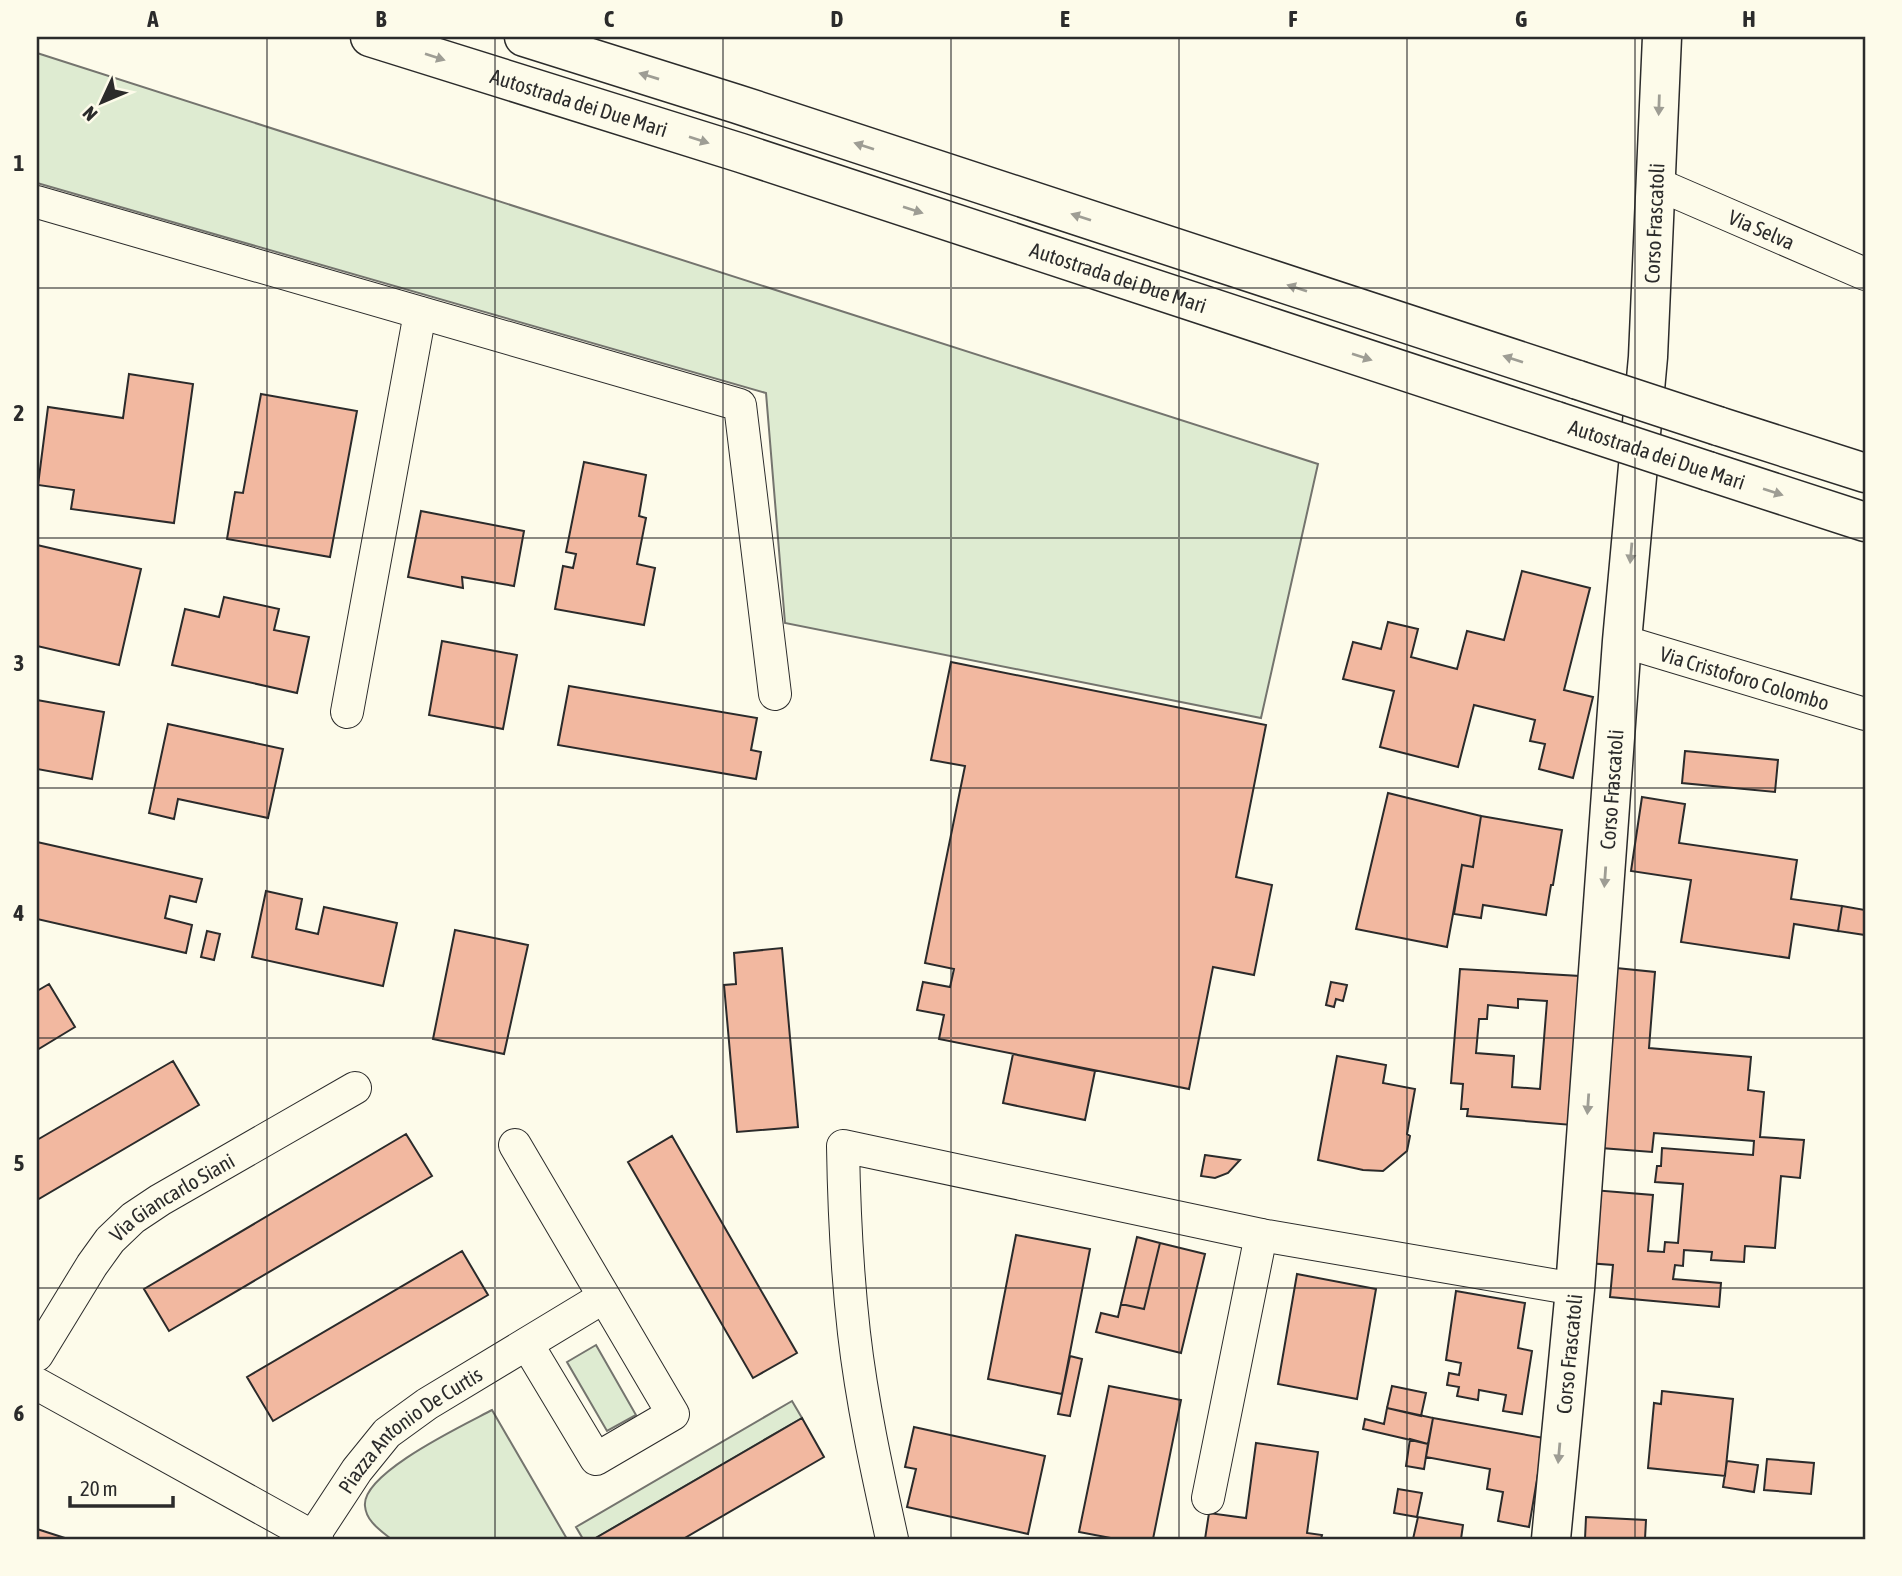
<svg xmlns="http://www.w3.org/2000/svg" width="1902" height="1576" viewBox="0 0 1902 1576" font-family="'Asap Condensed',sans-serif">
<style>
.green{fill:#deebd1;stroke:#74746e;stroke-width:2}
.building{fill:#f2b8a0;stroke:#2b2b2b;stroke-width:2;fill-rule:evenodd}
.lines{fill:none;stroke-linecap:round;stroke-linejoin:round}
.minor-casing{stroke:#2b2b2b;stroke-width:34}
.tertiary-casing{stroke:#2b2b2b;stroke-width:41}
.motorway-casing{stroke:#2b2b2b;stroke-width:41}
.minor{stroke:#fdfbea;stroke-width:32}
.tertiary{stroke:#fdfbea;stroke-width:38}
.motorway{stroke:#fdfbea;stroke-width:38}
.motorway-bridge-casing{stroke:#2b2b2b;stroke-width:41;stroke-linecap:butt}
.motorway-bridge{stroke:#fdfbea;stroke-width:38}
.oneway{fill:#9e9d94}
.grid{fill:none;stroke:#2b2b2b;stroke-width:2;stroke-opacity:0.55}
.labels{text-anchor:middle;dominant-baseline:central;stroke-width:5;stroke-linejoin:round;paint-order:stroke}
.street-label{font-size:21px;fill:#2b2b2b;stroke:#fdfbea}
.neatline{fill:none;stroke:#2b2b2b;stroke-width:2.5}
.grid-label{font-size:23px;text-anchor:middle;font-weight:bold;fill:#2b2b2b}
</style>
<rect width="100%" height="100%" fill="#fdfbea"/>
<path class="green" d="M37,53L1318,464L1261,718L785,623L766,393L37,183Z
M596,1345L636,1415L607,1431L567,1362Z
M792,1401L802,1418L594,1539H583L576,1527Z
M492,1410L567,1539H391C380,1530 366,1521 365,1506C361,1473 466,1424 492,1410Z"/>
<path class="building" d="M129,374L193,384L174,523L71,509L74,490L38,485L48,407L123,418Z
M261,394L357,411L330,557L227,539L235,492L243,493Z
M584,462L646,475L639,516L646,518L637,564L655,568L644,625L555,609L563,566L573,568L576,554L566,552Z
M421,511L524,531L514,586L462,577L463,588L408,577Z
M37,545L141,569L119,665L37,646Z
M1522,571L1590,588L1564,690L1593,697L1573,778L1539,769L1545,744L1530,741L1535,720L1474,705L1458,767L1380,747L1394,691L1343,679L1353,642L1381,649L1388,622L1418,629L1411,657L1457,669L1467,631L1504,640Z
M224,597L279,609L274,630L309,637L297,693L172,665L185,609L219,617Z
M442,641L517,655L503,729L429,715Z
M951,662L1266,725L1236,877L1272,885L1254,975L1213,967L1189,1089L939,1039L944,1015L917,1010L923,982L950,987L954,969L925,963L965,766L931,760Z
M569,686L757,718L751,750L761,752L756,779L558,745Z
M37,700L104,712L92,779L37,769Z
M168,724L283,749L268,818L178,799L174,819L149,813Z
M1685,751L1778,760L1775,792L1682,783Z
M1388,793L1481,816L1473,867L1462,865L1447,947L1356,929Z
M1642,797L1685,804L1679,843L1797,860L1791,899L1842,906L1838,931L1794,924L1789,958L1681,942L1691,880L1631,871Z
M1481,816L1562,830L1553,885H1551L1546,915L1483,905L1481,918L1454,914L1462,865L1473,867Z
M37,842L202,879L196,902L170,896L165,918L192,925L186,953L37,919Z
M266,891L302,899L296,929L318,934L324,907L397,923L383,986L252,957Z
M1842,906L1865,910V935L1838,931Z
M455,930L528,945L504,1054L433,1039Z
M207,931L220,934L214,960L201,957Z
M782,948L798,1127L737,1132L724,985L736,984L734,953Z
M1616,968L1655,972L1649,1048L1751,1057L1748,1090L1764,1092L1760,1137L1804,1140L1800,1178L1781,1176L1775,1248L1745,1246L1744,1262L1711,1260L1712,1252L1684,1250L1683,1266L1675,1265L1673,1279L1721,1283L1719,1307L1610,1297L1613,1265L1587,1263L1593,1190L1653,1195L1648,1251L1664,1252L1665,1242L1678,1243L1683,1184L1655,1182L1657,1166H1661L1662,1148L1753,1155L1754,1141L1654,1133L1652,1152L1601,1148Z
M1460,969L1580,976L1572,1125L1467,1116L1468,1109H1461L1463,1084L1451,1083ZM1518,999L1547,1001L1540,1089L1512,1087L1514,1056L1476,1053L1479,1019H1487L1488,1005L1518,1008Z
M1331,982L1347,985L1343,1001L1336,999L1334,1007L1326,1005Z
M49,984L75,1027L37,1050V991Z
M1013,1054L1095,1071L1085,1120L1003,1103Z
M1337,1056L1386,1065L1383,1083L1415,1089L1407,1134L1410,1136L1407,1151L1383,1171L1363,1170L1318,1160Z
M173,1061L199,1105L37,1200V1140Z
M406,1134L432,1176L169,1331L144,1289Z
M672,1136L797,1353L753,1378L628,1162Z
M1205,1155L1240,1160L1228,1173L1215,1178L1201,1176Z
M1016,1235L1090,1249L1062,1394L988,1379Z
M1137,1237L1160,1243L1144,1309L1121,1304Z
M1160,1243L1205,1254L1181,1353L1096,1332L1101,1313L1118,1317L1121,1304L1144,1309Z
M462,1251L488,1295L273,1421L247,1377Z
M1297,1274L1376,1289L1357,1399L1278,1384Z
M1456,1291L1525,1303L1518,1348L1532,1351L1522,1414L1503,1411L1506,1395L1479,1390L1478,1400L1457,1396L1459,1387L1447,1385L1449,1373L1459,1375L1461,1363L1446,1360Z
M1070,1356L1082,1359L1070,1416L1058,1414Z
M1109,1386L1181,1400L1153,1539H1116L1079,1532Z
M1392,1386L1426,1393L1421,1416L1387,1408Z
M1662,1391L1733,1399L1725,1476L1648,1468L1654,1403L1661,1404Z
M1387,1408L1433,1418L1428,1444L1363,1429L1365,1419L1384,1424Z
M802,1418L824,1457L683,1539H594Z
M1433,1418L1544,1438L1529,1527L1498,1521L1503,1492L1487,1489L1490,1469L1426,1457Z
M914,1427L1045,1456L1028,1534L907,1507L916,1469L905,1467Z
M1410,1439L1428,1444L1424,1469L1406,1466Z
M1256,1443L1318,1452L1307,1533L1322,1535L1321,1539H1205L1209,1513L1246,1518Z
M1767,1459L1814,1463L1811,1494L1764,1490Z
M1727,1461L1758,1465L1754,1492L1723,1487Z
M1398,1489L1422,1493L1417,1517L1394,1513Z
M1418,1517L1463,1525L1461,1539H1413Z
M1586,1517L1646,1520L1645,1539H1585Z
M37,1529L68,1539H37Z"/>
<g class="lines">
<g class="minor-casing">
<g id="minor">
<path id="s1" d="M1657,184L1865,274"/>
<path d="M37,202L740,405L775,694"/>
<path id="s2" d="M1622,641L1865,714"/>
<path d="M347,712L420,313"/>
<path d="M515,1145L673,1414L596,1459L527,1344"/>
<path id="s3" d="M37,1355L92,1265L110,1240L133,1218L160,1200L355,1088"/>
<path d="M37,1384L317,1539"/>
<path d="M1208,1498L1261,1235"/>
<path id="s4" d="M313,1537L357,1470L387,1433L427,1404L604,1297"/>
<path d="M892,1539C877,1471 862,1403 854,1333C847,1271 844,1209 843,1146L1261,1235L1575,1289"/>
</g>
</g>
<g class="tertiary-casing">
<g id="tertiary">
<path id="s5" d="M1551,1539L1575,1289L1622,641L1648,357L1662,37"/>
</g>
</g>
<g class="motorway-casing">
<g id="motorway">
<path id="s6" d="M370,37L741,153L1556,421"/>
<path d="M524,37L737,104L1578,380"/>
<path d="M1718,426L1865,473"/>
<path d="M1708,471L1865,522"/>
</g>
</g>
<use href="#minor" class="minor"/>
<use href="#tertiary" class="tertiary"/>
<use href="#motorway" class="motorway"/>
<g class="motorway-bridge-casing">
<path id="motorway-bridge" d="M1578,380L1718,426
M1556,421L1708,471"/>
</g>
<use href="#motorway-bridge" class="motorway-bridge"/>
</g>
<defs><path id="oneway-solid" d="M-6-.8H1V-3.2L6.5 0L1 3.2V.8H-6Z" transform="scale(1.75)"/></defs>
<g class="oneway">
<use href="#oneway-solid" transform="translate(435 57) rotate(18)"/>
<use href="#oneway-solid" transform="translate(649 76) rotate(-163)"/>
<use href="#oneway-solid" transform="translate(1659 105) rotate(92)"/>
<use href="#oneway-solid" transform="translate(699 140) rotate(18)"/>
<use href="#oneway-solid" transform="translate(864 146) rotate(-162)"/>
<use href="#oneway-solid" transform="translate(913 210) rotate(18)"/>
<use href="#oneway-solid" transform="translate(1081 217) rotate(-162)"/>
<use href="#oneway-solid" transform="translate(1297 288) rotate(-162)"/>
<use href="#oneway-solid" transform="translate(1362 357) rotate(18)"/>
<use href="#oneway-solid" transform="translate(1513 359) rotate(-162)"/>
<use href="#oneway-solid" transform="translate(1773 492) rotate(18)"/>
<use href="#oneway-solid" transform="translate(1631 553) rotate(95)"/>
<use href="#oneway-solid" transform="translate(1605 877) rotate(94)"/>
<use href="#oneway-solid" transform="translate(1588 1104) rotate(94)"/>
<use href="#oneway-solid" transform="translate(1559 1453) rotate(95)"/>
</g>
<path class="grid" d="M267,37V1539M495,37V1539M723,37V1539M951,37V1539M1179,37V1539M1407,37V1539M1635,37V1539M37,288H1865M37,538H1865M37,788H1865M37,1038H1865M37,1288H1865"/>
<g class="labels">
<g class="street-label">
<text stroke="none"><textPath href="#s6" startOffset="219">Autostrada dei Due Mari</textPath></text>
<text stroke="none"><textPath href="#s5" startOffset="1320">Corso Frascatoli</textPath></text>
<text stroke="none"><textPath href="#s1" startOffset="114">Via Selva</textPath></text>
<text stroke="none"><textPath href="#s6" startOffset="786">Autostrada dei Due Mari</textPath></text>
<text transform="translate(1657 454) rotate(18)">Autostrada dei Due Mari</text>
<text stroke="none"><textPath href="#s2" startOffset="128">Via Cristoforo Colombo</textPath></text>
<text stroke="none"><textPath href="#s5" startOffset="752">Corso Frascatoli</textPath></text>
<text stroke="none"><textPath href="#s3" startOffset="212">Via Giancarlo Siani</textPath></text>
<text stroke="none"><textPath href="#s5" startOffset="186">Corso Frascatoli</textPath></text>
<text stroke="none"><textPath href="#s4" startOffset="147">Piazza Antonio De Curtis</textPath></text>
</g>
</g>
<rect width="1902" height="1576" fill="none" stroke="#fdfbea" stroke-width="77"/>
<g transform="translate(102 102) rotate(226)" stroke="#fdfbea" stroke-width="5" paint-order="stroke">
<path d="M0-5L12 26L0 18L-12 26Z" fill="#2b2b2b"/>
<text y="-10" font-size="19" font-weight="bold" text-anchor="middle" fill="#2b2b2b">N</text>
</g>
<path d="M70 1496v10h103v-10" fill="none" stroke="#2b2b2b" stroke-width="3.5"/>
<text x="80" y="1496" font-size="21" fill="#2b2b2b" stroke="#fdfbea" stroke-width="5" paint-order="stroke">20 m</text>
<rect x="38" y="38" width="1826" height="1500" class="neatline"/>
<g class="grid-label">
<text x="153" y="27">A</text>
<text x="381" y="27">B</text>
<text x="609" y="27">C</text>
<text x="837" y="27">D</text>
<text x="1065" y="27">E</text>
<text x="1293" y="27">F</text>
<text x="1521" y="27">G</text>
<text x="1749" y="27">H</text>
<text x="19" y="171">1</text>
<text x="19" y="421">2</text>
<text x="19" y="671">3</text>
<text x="19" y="921">4</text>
<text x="19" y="1171">5</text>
<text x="19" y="1421">6</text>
</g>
</svg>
